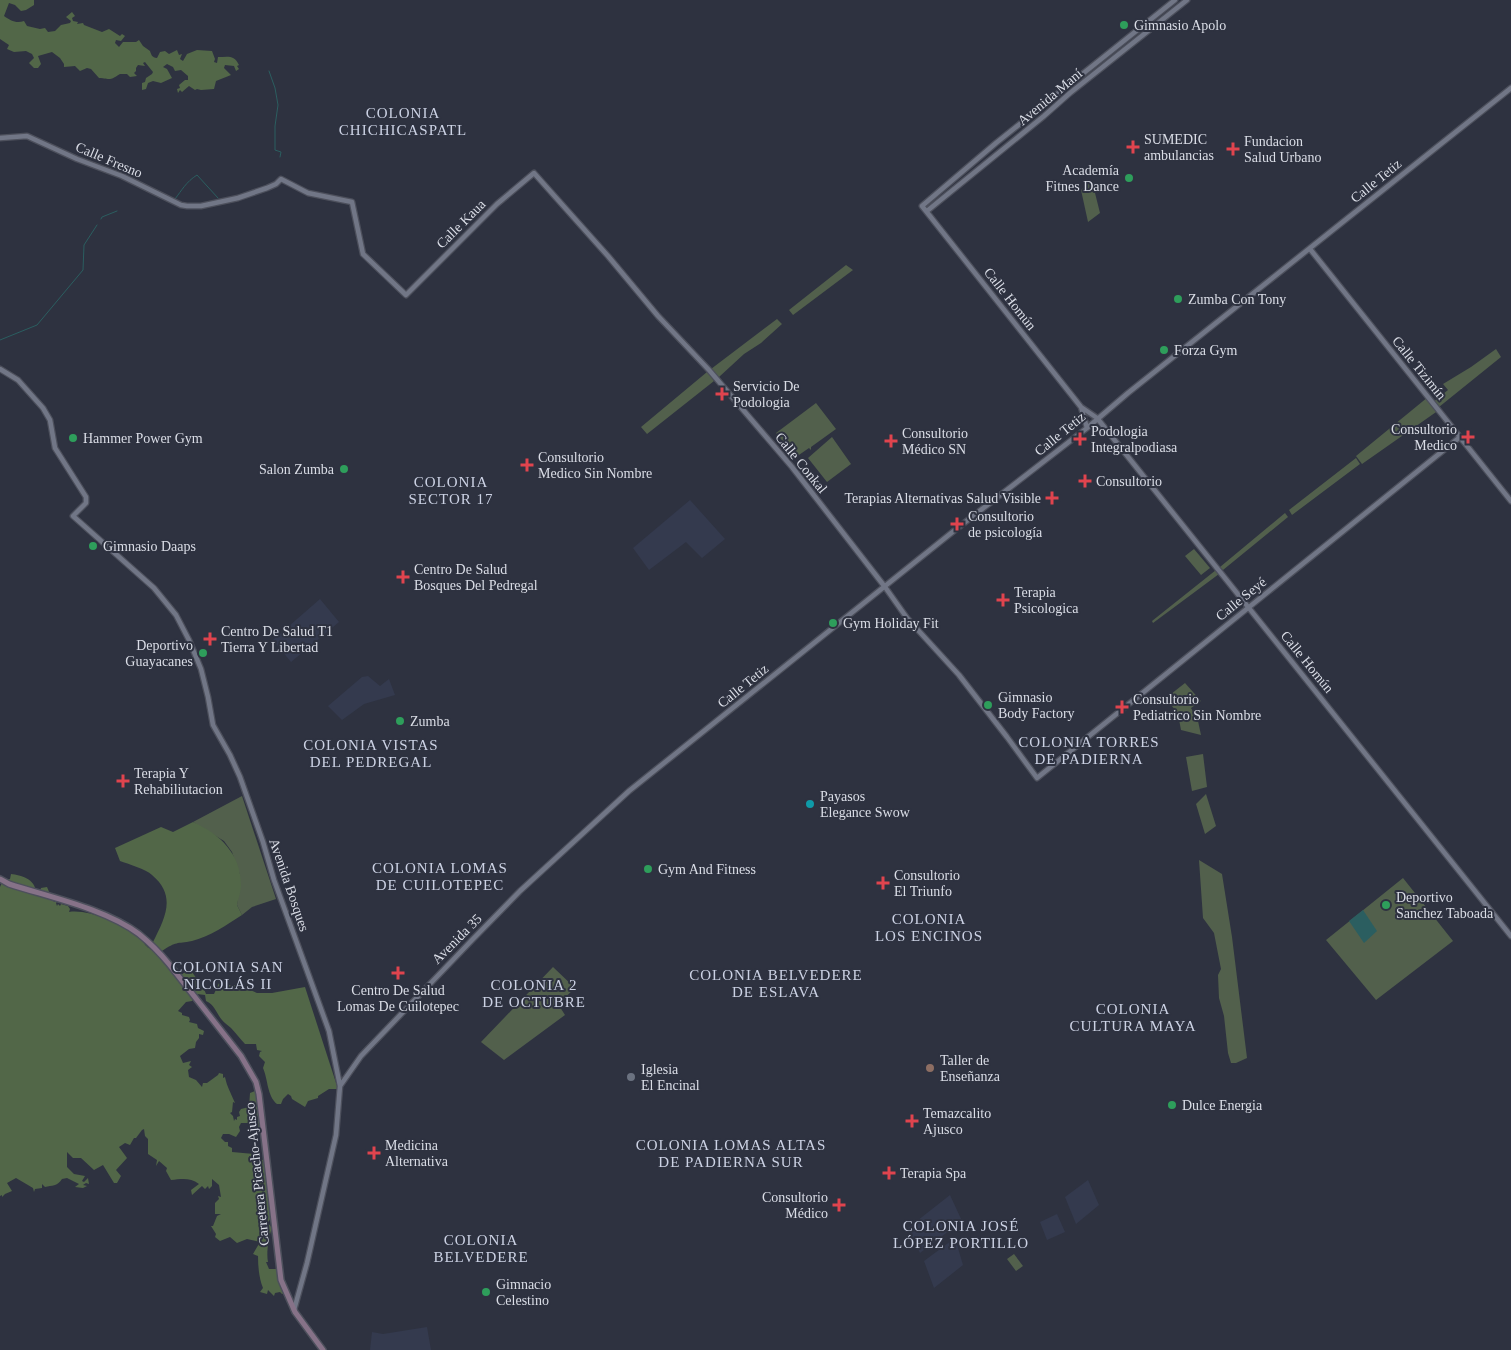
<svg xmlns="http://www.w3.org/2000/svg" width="1511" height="1350" viewBox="0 0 1511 1350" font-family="'Times New Roman',serif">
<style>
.built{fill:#343a4e}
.green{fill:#52604c}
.forest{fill:#526748}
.water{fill:#2b5e60}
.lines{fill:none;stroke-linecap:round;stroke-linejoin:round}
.stream{stroke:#2b5e60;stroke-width:1}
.tertiary-casing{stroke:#4d505c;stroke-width:7}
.secondary-casing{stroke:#4d505c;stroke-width:8}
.tertiary{stroke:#717686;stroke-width:4.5}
.secondary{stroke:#867288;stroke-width:5}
.leisure-dot{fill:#2e9e5b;stroke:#2e3240;stroke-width:2}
.health-dot{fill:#e0444e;stroke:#2e3240;stroke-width:2}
.culture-dot{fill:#0f9aa8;stroke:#2e3240;stroke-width:2}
.education-dot{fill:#8d6e63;stroke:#2e3240;stroke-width:2}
.worship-dot{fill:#6b7280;stroke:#2e3240;stroke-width:2}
.labels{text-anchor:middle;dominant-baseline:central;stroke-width:4;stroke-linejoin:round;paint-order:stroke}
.poi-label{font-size:14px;fill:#dadde6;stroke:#2e3240;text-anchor:start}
.street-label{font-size:14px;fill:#dadde6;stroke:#2e3240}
.neighbourhood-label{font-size:15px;letter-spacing:1px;fill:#ccd2e4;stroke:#2e3240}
</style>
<rect width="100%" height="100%" fill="#2e3240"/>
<path class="built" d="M812,474L820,487L815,492L805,480Z
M690,500L725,539L702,558L686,542L649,570L633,548Z
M320,599L339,622L291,662L273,640Z
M368,676L380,686L389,679L395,695L364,704L342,720L328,706L362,677Z
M1088,1180L1099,1205L1076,1224L1065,1197Z
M950,1195L962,1221L920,1253L908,1228Z
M1057,1214L1065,1232L1047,1240L1040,1222Z
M955,1238L963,1265L934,1288L924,1261Z
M427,1327L431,1350H370L372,1332L383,1334Z"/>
<path class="green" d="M1092,181L1100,213L1088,222L1081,190Z
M846,265L853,270L793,315L789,310Z
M777,319L782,324L761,343L744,354L719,377L711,369Z
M1496,349L1501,357L1439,407L1433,402L1448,390L1443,384L1471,367Z
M707,372L714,381L647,434L641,427Z
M1428,397L1439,410L1362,464L1356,456Z
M816,403L836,429L811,447V450L809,448L796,457L776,433Z
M832,437L851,464L827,482L808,458Z
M1356,458L1360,464L1292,515L1289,510Z
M1285,513L1288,517L1223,570L1220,567Z
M1194,549L1210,568L1201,575L1185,556Z
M1216,570L1219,574L1153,623L1152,621Z
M1185,683L1201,701L1191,708L1198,721L1201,735L1181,730L1178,714L1166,698Z
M1203,754L1207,787L1192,791L1186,757Z
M1206,794L1216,826L1205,834L1196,804Z
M242,796L276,899L252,907L242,915L237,905L240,875L232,852L224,841L193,822Z
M1199,860L1222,874L1232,937L1247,1058L1236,1063H1231L1228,1053L1224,1016L1219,998L1218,975L1221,969L1214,933L1203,918Z
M1403,878L1453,941L1376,1000L1326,940Z
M553,967L575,988L558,1004L565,1015L504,1060L481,1042Z
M1014,1254L1023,1266L1016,1271L1007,1259Z"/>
<path class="forest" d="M0,0H34V5L26,10L21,11L15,5L9,3L4,16C10,20 16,24 24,21L27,26L40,29L45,28L48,32L55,31L61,25L70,23L71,21L66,17L72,12L75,16L72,18L73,21L78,22L77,24L83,23L84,25L102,32L109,29L120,36L122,34L125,36L121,41L116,40L115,43L119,47L123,42H136L139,40L143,46L150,51C151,54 152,58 157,58L160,52L165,51L169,54L177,50L179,55L182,54L180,59L183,61L187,54L197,50L212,51L215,59L214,62L217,63L218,57C227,57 234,54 239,65L237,66L239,69L236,71L234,66L225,65L224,68L231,75L216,81L214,89L201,90L197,89L195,90L189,86L182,92L180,90L178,93L177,89L180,88L179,85L185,80H188V76L181,70L175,71L173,67L167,64L163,67L167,69L172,78L161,83L153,81L148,83L146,89L142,90V83L145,82L146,78L152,74L153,72L145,62L143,63L145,66L138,65L136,68V71L134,73L137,76L130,77L127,74H120C109,81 112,79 99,78L91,69L87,68L80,71L75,66L64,67V64L60,58L52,52L38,56L41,64L38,68H34L29,63L34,58L32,54L26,51L14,52L7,49L9,45L0,39Z
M193,822C220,834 241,854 241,885C241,892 238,899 237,905L242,915C228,924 209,937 192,941C176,944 177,941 162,951L153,942C165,918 177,896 152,875C146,869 128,864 120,861L115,848L161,827L173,832Z
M11,874C21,875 35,879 36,892L40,891L41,888L47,887L50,894H46L49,899L55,902L58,900L56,903L57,906L58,904L60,906L61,904L68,906L70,909L69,912C88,909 120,923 136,934C144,940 144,949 157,951C158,962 172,969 180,976L185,972H192C197,980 203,985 206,994H214L219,983L222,985H235L243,991L248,989L257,993H272L305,987L338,1089H329L318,1096V1098L308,1101L305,1107L292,1099L291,1096L288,1094L283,1099L281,1104H277C267,1096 268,1079 263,1068L265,1062L259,1056L260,1052L262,1051L257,1050L256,1044H245C240,1039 236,1033 231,1028C228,1025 224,1023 222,1020C216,1013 215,1005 206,1001L205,995L197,994L192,1001L186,1002L178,1011L182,1013V1015L189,1017L190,1020L189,1022L197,1024L198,1028L204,1031L203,1035L199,1034V1038L196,1042L195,1048L189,1049L180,1056L183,1063L191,1061L189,1065L192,1067L188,1070L189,1077L196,1080L202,1087L203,1083H207L218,1075L219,1073L223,1074V1078L225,1077C227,1087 231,1093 235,1103L233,1102L232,1112L230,1113L233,1116L234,1121L235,1119L237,1120V1117L240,1116L239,1112L241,1109L249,1107L250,1093L255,1091L258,1098L261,1129L257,1130L253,1123H241L239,1127L240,1131L236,1137L229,1134H223L221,1138L225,1142H228V1146L232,1148V1152L254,1154L252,1157L249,1156V1160L255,1162L260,1161V1159L266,1161L271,1209H269L271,1217L268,1223L272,1228C269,1235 266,1253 268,1262H266L269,1269H279L286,1283L285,1293L282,1294L280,1292L275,1293L274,1296L268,1290L267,1294L260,1292L263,1288C259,1278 258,1267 258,1256L253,1254L260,1242L247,1239L237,1243L230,1237L220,1241L215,1237L216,1234L211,1226H213L217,1216L221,1214H215V1203L219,1199L218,1196L221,1197L219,1185L212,1179V1186L209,1189L208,1186L205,1189L202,1186L192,1195L191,1190L199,1184C190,1177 181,1179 171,1180L166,1171L167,1168L159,1161L156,1166L157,1160L148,1154V1139L145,1136L144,1129L142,1130L136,1138H134L130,1145L125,1143L119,1147L127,1158L116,1170L121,1176L117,1183H114L103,1165L94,1170L81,1158H73L67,1152V1167L74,1174L85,1176L82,1181L84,1182L88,1178L89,1184L86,1183L83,1185L87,1186L83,1188L75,1187L79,1184L67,1178L62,1179C57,1187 52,1185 45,1187L42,1184V1188L35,1189L34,1192L33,1188L16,1178L7,1183L12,1191L5,1194L2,1197V1195L0,1196V887L3,880L10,879Z"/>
<path class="water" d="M1363,910L1377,931L1364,943L1349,921Z"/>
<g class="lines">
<path class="stream" d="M269,71L275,88L278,105L275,126V150L281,152L280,157
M175,199C182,190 186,182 197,175L218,198
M101,219L102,217L117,211
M0,340L37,325L83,270L84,245L97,225"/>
<g class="tertiary-casing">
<path id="tertiary" d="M1175,0L996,143L922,206L1081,407L1097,418L1511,936
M0,138L27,136L77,159L122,176L181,205L187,206H201L238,198L267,188L276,184L281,179L308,193L352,202L363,254L406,295L497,204L534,173L608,256L658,316L709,370L792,467L885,587L907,618L959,675L1007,737L1037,778L1460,437
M927,211L1044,116L1070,93L1187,0
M1310,249L1511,501
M0,369L18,380L43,408L50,420L55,448L86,497V503L73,516L154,588L176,615L189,640L201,669L208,697L213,725L230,755L240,777L263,842L274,880L329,1031L340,1086L336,1135L307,1263L294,1310
M1081,407L1087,428
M340,1086L361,1056L472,940L520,891L629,791L955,530L1087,428L1128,393L1511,88"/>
</g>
<g class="secondary-casing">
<path id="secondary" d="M0,879L9,884C49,897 106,909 139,934C150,943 160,953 169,964L241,1056L256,1082L259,1094L281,1280L295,1312L323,1350"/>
</g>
<use href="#tertiary" class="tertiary"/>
<use href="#secondary" class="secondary"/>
</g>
<g class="leisure-dot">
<circle cx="1124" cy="25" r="5"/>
<circle cx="1129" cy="178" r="5"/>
<circle cx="1178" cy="299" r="5"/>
<circle cx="1164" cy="350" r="5"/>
<circle cx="73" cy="438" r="5"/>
<circle cx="344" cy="469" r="5"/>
<circle cx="93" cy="546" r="5"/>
<circle cx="833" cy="623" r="5"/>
<circle cx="203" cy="653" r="5"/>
<circle cx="988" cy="705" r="5"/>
<circle cx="400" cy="721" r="5"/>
<circle cx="648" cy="869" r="5"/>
<circle cx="1386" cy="905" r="5"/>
<circle cx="1172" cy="1105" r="5"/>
<circle cx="486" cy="1292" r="5"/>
</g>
<g class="health-dot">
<path d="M1130.5 139.5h5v5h5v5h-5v5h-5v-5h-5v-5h5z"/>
<path d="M1230.5 141.5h5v5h5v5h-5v5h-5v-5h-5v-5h5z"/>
<path d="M719.5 386.5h5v5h5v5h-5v5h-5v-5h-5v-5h5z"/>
<path d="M1465.5 429.5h5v5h5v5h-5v5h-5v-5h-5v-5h5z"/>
<path d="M1077.5 431.5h5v5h5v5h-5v5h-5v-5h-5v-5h5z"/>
<path d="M888.5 433.5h5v5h5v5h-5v5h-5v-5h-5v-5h5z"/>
<path d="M524.5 457.5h5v5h5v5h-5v5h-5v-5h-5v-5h5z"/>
<path d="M1082.5 473.5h5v5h5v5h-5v5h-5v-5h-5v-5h5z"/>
<path d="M1049.5 490.5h5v5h5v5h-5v5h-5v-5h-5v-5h5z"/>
<path d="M954.5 516.5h5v5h5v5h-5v5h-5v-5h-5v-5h5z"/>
<path d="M400.5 569.5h5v5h5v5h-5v5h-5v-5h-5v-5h5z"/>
<path d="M1000.5 592.5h5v5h5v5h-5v5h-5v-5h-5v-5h5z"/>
<path d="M207.5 631.5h5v5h5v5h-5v5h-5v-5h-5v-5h5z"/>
<path d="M1119.5 699.5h5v5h5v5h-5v5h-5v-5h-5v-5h5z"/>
<path d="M120.5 773.5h5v5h5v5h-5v5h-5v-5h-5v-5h5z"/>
<path d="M880.5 875.5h5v5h5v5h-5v5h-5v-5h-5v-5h5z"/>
<path d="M395.5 965.5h5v5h5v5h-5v5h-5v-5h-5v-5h5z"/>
<path d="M909.5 1113.5h5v5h5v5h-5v5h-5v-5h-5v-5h5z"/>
<path d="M371.5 1145.5h5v5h5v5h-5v5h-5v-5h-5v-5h5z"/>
<path d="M886.5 1165.5h5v5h5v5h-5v5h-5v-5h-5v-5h5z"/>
<path d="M836.5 1197.5h5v5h5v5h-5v5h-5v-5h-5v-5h5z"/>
</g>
<circle class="culture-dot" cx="810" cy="804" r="5"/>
<circle class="education-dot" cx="930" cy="1068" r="5"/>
<circle class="worship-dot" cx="631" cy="1077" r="5"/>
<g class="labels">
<g class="poi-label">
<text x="1134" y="25">Gimnasio Apolo</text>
<text x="1144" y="139">SUMEDIC<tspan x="1144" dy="16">ambulancias</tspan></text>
<text x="1244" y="141">Fundacion<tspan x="1244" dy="16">Salud Urbano</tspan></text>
<text x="1119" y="170" text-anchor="end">Academía<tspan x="1119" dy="16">Fitnes Dance</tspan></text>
<text x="1188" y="299">Zumba Con Tony</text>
<text x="1174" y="350">Forza Gym</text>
<text x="733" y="386">Servicio De<tspan x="733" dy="16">Podologia</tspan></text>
<text x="1457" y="429" text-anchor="end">Consultorio<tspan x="1457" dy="16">Medico</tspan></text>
<text x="1091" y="431">Podologia<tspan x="1091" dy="16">Integralpodiasa</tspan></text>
<text x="902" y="433">Consultorio<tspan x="902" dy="16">Médico SN</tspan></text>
<text x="83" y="438">Hammer Power Gym</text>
<text x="538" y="457">Consultorio<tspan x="538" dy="16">Medico Sin Nombre</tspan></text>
<text x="334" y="469" text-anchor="end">Salon Zumba</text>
<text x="1096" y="481">Consultorio</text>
<text x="1041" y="498" text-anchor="end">Terapias Alternativas Salud Visible</text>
<text x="968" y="516">Consultorio<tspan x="968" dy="16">de psicología</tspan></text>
<text x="103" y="546">Gimnasio Daaps</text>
<text x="414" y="569">Centro De Salud<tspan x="414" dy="16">Bosques Del Pedregal</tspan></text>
<text x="1014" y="592">Terapia<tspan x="1014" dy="16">Psicologica</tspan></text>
<text x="843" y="623">Gym Holiday Fit</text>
<text x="221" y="631">Centro De Salud T1<tspan x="221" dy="16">Tierra Y Libertad</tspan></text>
<text x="193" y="645" text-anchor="end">Deportivo<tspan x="193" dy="16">Guayacanes</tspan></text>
<text x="998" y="697">Gimnasio<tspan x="998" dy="16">Body Factory</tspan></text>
<text x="1133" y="699">Consultorio<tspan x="1133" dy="16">Pediatrico Sin Nombre</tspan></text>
<text x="410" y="721">Zumba</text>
<text x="134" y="773">Terapia Y<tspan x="134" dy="16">Rehabiliutacion</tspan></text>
<text x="820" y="796">Payasos<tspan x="820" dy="16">Elegance Swow</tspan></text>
<text x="658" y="869">Gym And Fitness</text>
<text x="894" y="875">Consultorio<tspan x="894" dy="16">El Triunfo</tspan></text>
<text x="1396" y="897">Deportivo<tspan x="1396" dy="16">Sanchez Taboada</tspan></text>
<text x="398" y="990" text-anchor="middle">Centro De Salud<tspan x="398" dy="16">Lomas De Cuilotepec</tspan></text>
<text x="940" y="1060">Taller de<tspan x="940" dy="16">Enseñanza</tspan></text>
<text x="641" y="1069">Iglesia<tspan x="641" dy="16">El Encinal</tspan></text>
<text x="1182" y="1105">Dulce Energia</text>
<text x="923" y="1113">Temazcalito<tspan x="923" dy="16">Ajusco</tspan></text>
<text x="385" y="1145">Medicina<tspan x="385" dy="16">Alternativa</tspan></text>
<text x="900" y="1173">Terapia Spa</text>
<text x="828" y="1197" text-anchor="end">Consultorio<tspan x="828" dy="16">Médico</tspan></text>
<text x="496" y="1284">Gimnacio<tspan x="496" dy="16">Celestino</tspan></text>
</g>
<g class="street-label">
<text transform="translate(1050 97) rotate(-40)">Avenida Maní</text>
<text transform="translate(109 160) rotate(23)">Calle Fresno</text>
<text transform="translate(1376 181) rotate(-39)">Calle Tetiz</text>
<text transform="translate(461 224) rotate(-45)">Calle Kaua</text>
<text transform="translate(1010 299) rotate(52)">Calle Homún</text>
<text transform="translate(1419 368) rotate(51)">Calle Tizimín</text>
<text transform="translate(1060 434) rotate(-39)">Calle Tetiz</text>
<text transform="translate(801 463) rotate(51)">Calle Conkal</text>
<text transform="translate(1241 599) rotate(-39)">Calle Seyé</text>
<text transform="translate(1307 662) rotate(51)">Calle Homún</text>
<text transform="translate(743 686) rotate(-39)">Calle Tetiz</text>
<text transform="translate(289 885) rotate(71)">Avenida Bosques</text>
<text transform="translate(457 939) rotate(-45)">Avenida 35</text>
<text transform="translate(257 1174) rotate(-96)">Carretera Picacho-Ajusco</text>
</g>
<g class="neighbourhood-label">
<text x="403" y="113">COLONIA<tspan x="403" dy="17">CHICHICASPATL</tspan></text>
<text x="451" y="482">COLONIA<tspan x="451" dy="17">SECTOR 17</tspan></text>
<text x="1089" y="742">COLONIA TORRES<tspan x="1089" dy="17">DE PADIERNA</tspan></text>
<text x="371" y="745">COLONIA VISTAS<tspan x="371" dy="17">DEL PEDREGAL</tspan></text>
<text x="440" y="868">COLONIA LOMAS<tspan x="440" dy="17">DE CUILOTEPEC</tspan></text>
<text x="929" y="919">COLONIA<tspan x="929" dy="17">LOS ENCINOS</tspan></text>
<text x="228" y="967">COLONIA SAN<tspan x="228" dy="17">NICOLÁS II</tspan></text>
<text x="776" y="975">COLONIA BELVEDERE<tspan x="776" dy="17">DE ESLAVA</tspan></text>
<text x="534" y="985">COLONIA 2<tspan x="534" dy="17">DE OCTUBRE</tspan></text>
<text x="1133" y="1009">COLONIA<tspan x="1133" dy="17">CULTURA MAYA</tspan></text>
<text x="731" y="1145">COLONIA LOMAS ALTAS<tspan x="731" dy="17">DE PADIERNA SUR</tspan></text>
<text x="961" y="1226">COLONIA JOSÉ<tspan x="961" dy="17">LÓPEZ PORTILLO</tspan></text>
<text x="481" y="1240">COLONIA<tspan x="481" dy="17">BELVEDERE</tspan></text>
</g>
</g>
</svg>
